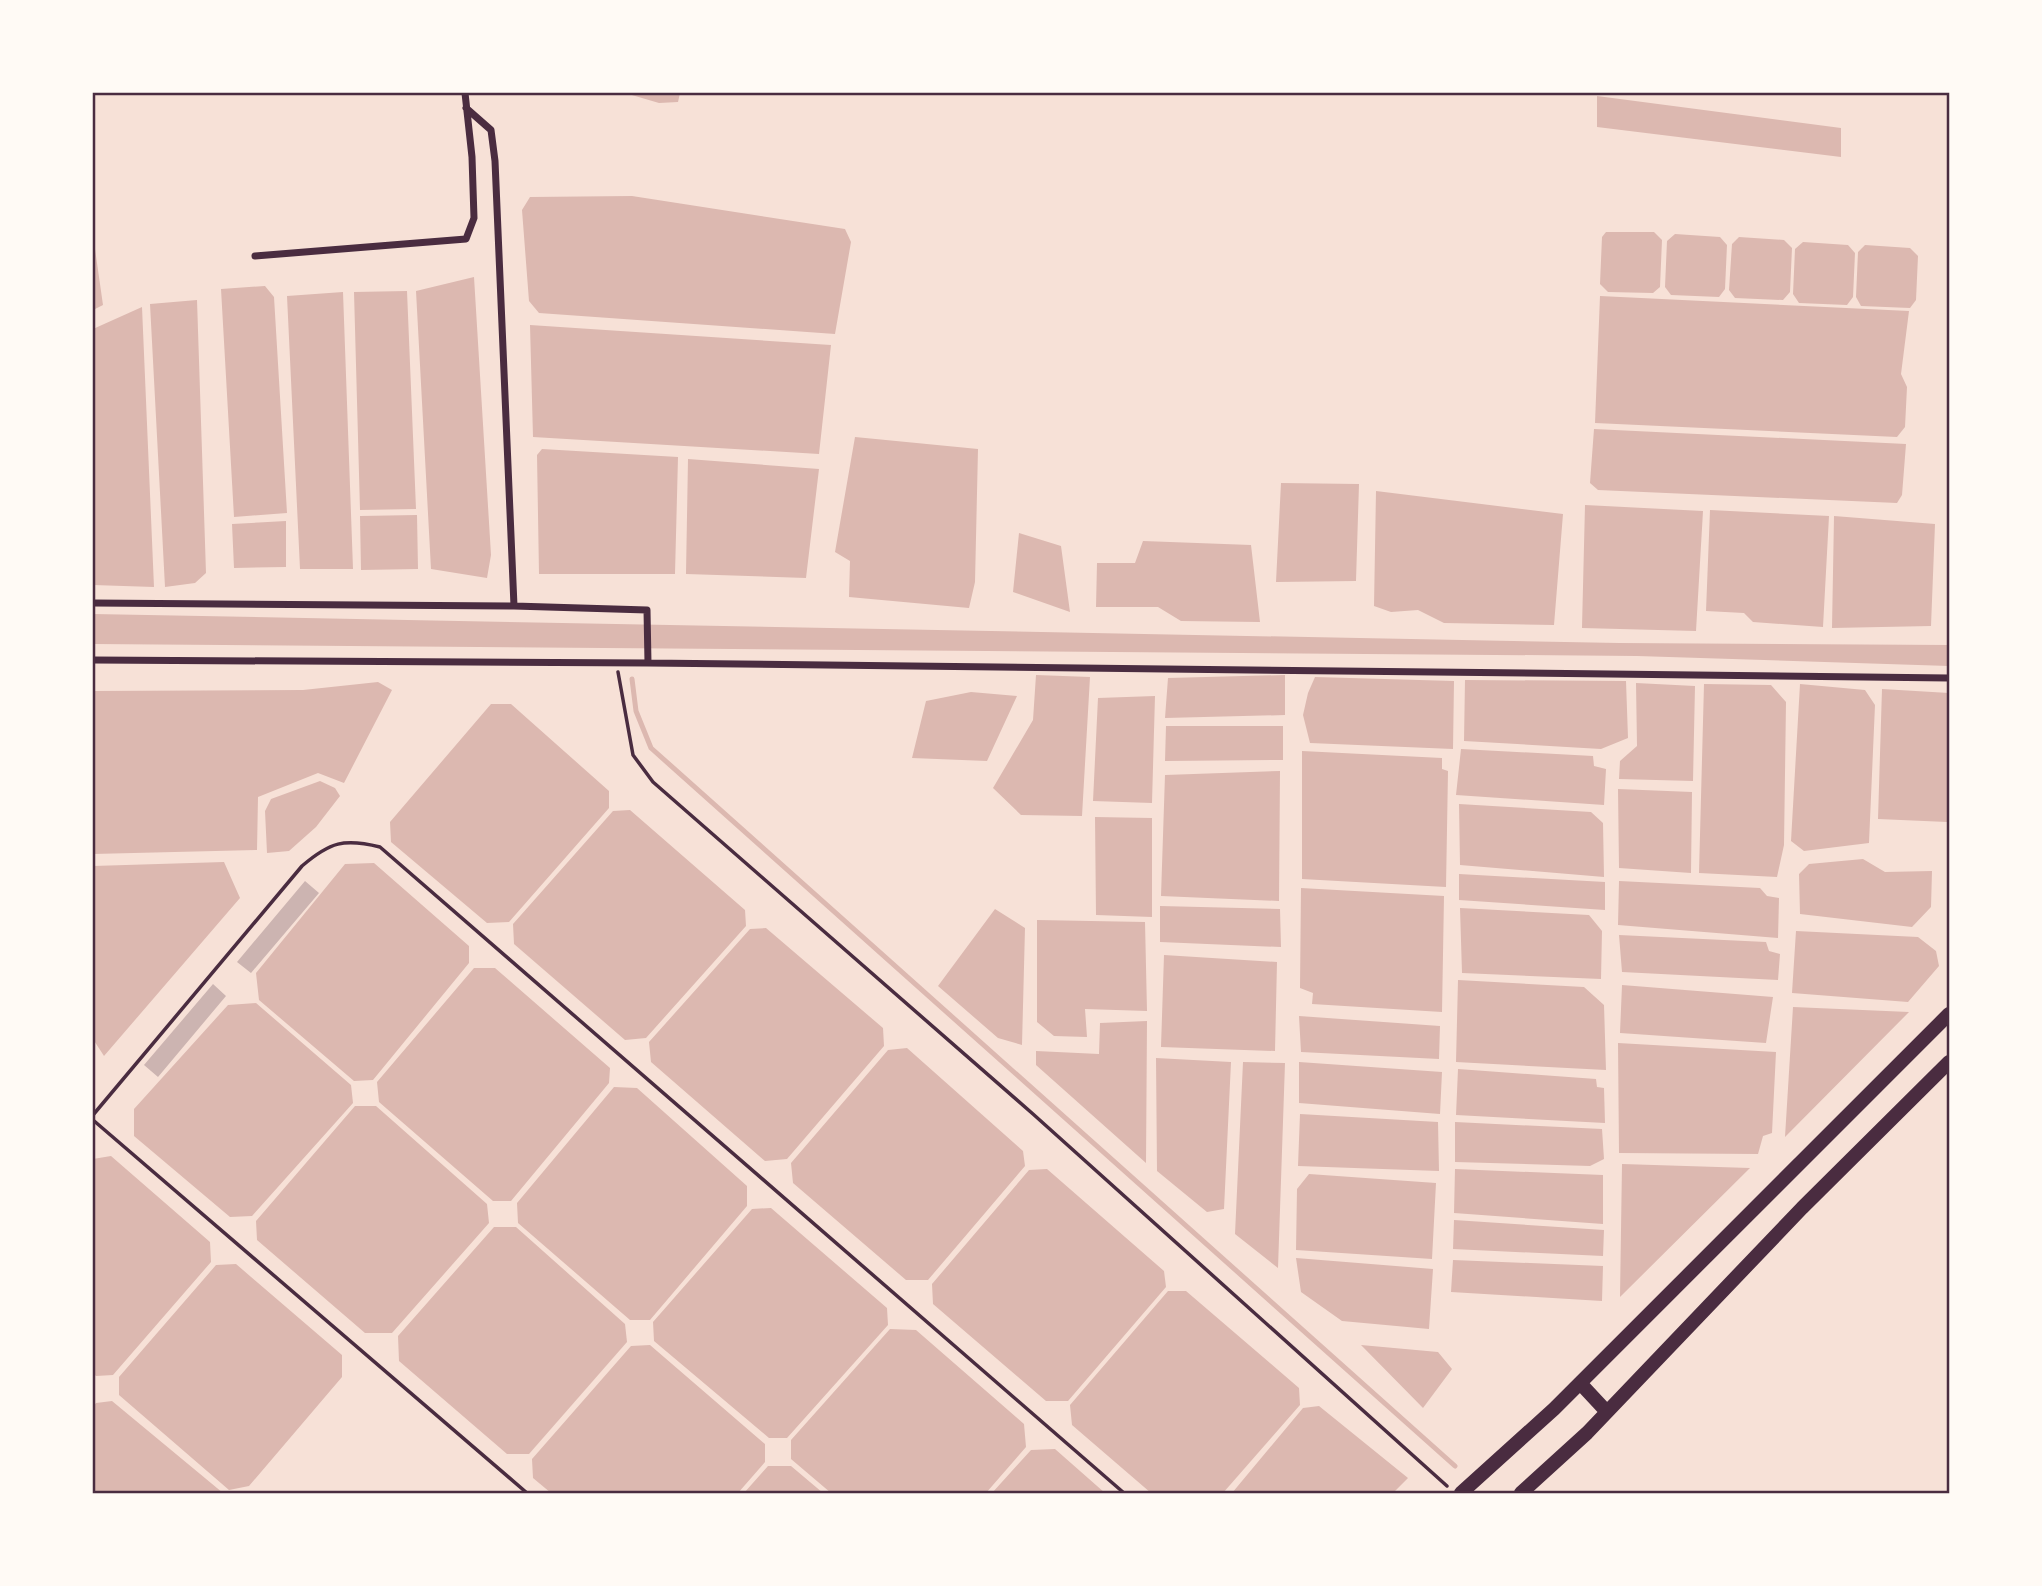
<svg xmlns="http://www.w3.org/2000/svg" width="2042" height="1586" viewBox="0 0 2042 1586" font-family="Jost,sans-serif">
<style>
.water{fill:#dcb8b0}
.lines{fill:none;stroke-linecap:round;stroke-linejoin:round}
.stream{stroke:#dcb8b0;stroke-width:5}
.building{fill:#ccb4b1}
.path{stroke:#4a2c40;stroke-width:3.5}
.minor{stroke:#4a2c40;stroke-width:7}
.trunk{stroke:#4a2c40;stroke-width:14}
.neatline{fill:none;stroke:#4a2c40;stroke-width:2.5}
</style>
<rect width="100%" height="100%" fill="#f7e1d7"/>
<path class="water" d="M625,93H680L678,102L659,103Z
M1597,96L1841,128V157L1597,127Z
M632,196L845,229L851,242L835,334L539,313L529,301L522,210L530,197Z
M1606,232H1654L1662,240L1660,287L1653,293L1608,292L1600,284L1602,237Z
M1675,234L1720,237L1727,245L1725,289L1719,297L1671,295L1665,287L1667,241Z
M93,235L103,305L93,310Z
M1739,237L1784,240L1792,248L1790,292L1783,300L1735,298L1729,290L1732,244Z
M1803,242L1848,245L1855,253L1853,297L1847,305L1799,303L1793,294L1795,249Z
M1865,245L1910,248L1918,256L1916,300L1910,308L1861,306L1856,297L1858,252Z
M474,277L491,555L487,578L431,569L416,291Z
M265,286L274,297L287,513L234,517L221,289Z
M407,291L416,509L360,510L354,292Z
M343,292L353,569H300L287,296Z
M1600,296L1909,311L1901,374L1907,387L1905,427L1897,437L1595,423Z
M197,300L206,573L195,583L165,587L150,304Z
M142,307L154,587L93,585V329Z
M530,325L831,345L819,454L533,437Z
M1594,429L1906,444L1902,495L1897,503L1598,490L1590,483Z
M855,437L978,449L975,582L969,608L849,597L850,561L835,552Z
M542,449L678,457L675,574H539L537,455Z
M688,459L819,469L806,578L686,574Z
M1281,483L1359,484L1356,581L1276,582Z
M1376,491L1563,514L1554,625L1444,623L1418,610L1391,612L1374,606Z
M1585,505L1703,511L1696,631L1582,628Z
M1710,510L1829,516L1823,627L1753,622L1744,613L1706,611Z
M417,515L418,569L361,570L360,516Z
M1834,516L1935,524L1931,626L1832,628Z
M286,521V567L234,568L232,524Z
M1019,533L1061,546L1070,612L1013,592Z
M1143,541L1251,545L1260,622L1181,621L1158,607H1096L1097,563H1135Z
M93,614L1619,643L1949,645V666L1637,656L93,644Z
M1036,675L1090,677L1082,816L1021,815L993,788L1033,720Z
M1285,675V715L1165,718L1168,678Z
M1315,677L1454,681L1453,749L1310,743L1303,715L1308,693Z
M1465,680L1626,681L1628,738L1601,749L1464,741Z
M378,682L392,690L344,783L318,773L258,797L257,850L93,854V691L303,690Z
M1636,683L1695,686L1693,781L1619,779L1620,761L1637,746Z
M1704,684L1771,685L1786,702L1784,845L1777,877L1699,873Z
M1800,684L1865,690L1875,705L1869,843L1804,851L1791,841Z
M1882,689L1949,693V771L1947,822L1878,819Z
M971,692L1017,696L987,761L912,758L926,701Z
M1155,696L1152,803L1093,801L1098,698Z
M491,704H511L609,791V808L509,922L487,923L391,842L390,822Z
M1166,726H1283V760L1165,761Z
M1461,749L1593,756L1594,766L1606,769L1604,805L1456,795Z
M1302,751L1442,758V769L1448,771L1446,887L1302,879Z
M1280,771L1279,901L1161,896L1165,775Z
M320,781L335,788L340,796L316,827L289,851L267,853L265,811L271,799Z
M1618,789L1692,792L1691,873L1619,868Z
M1459,804L1591,812L1603,823L1604,877L1460,865Z
M630,810L745,910L746,926L646,1038L625,1040L514,944L513,924L613,811Z
M1095,817L1152,818V917L1096,915Z
M1863,859L1885,872L1932,871L1931,907L1912,927L1800,914L1799,874L1809,864Z
M224,862L240,898L104,1056L93,1039V866Z
M374,863L469,946V963L373,1080L354,1081L259,1000L256,973L345,864Z
M1459,874L1605,882V910L1459,900Z
M1619,881L1760,888L1767,896L1779,898L1778,938L1618,925Z
M1301,888L1444,896L1442,1012L1312,1004L1313,993L1300,988Z
M1160,906L1280,909L1281,947L1160,942Z
M1460,908L1589,915L1602,931L1601,979L1462,973Z
M995,909L1025,928L1022,1045L998,1038L938,986Z
M1037,920L1145,922L1147,1011L1085,1009L1087,1037L1054,1036L1037,1022Z
M766,928L883,1028L884,1046L787,1159L765,1161L651,1062L649,1042L750,929Z
M1796,931L1918,937L1936,951L1939,966L1908,1002L1792,993Z
M1619,935L1766,942L1769,951L1780,954L1778,980L1622,972Z
M1164,955L1277,962L1275,1051L1161,1047Z
M474,968H495L610,1068L609,1083L511,1201H493L379,1102L377,1082Z
M1458,980L1584,987L1604,1005L1606,1070L1456,1062Z
M1622,985L1773,997L1766,1043L1620,1033Z
M256,1003L351,1085L353,1103L252,1216L230,1217L134,1136V1109L228,1005Z
M1793,1007L1909,1012L1785,1137Z
M1299,1016L1440,1026L1439,1059L1301,1052Z
M1147,1021L1146,1163L1036,1065V1051L1099,1054L1100,1023Z
M1618,1043L1776,1052L1772,1133L1763,1136L1758,1154L1619,1153Z
M907,1048L1023,1151L1025,1166L928,1280H906L793,1183L791,1163L888,1050Z
M1156,1058L1231,1062L1224,1209L1207,1212L1157,1171Z
M1243,1062L1285,1063L1278,1268L1235,1234Z
M1299,1062L1442,1072L1440,1114L1299,1103Z
M1458,1069L1596,1079L1597,1087L1604,1088L1605,1123L1456,1115Z
M614,1087L637,1088L747,1186V1206L650,1320H630L518,1223L517,1203Z
M355,1106H376L487,1204L489,1223L392,1333H365L257,1240L256,1221Z
M1300,1114L1438,1122L1439,1171L1298,1166Z
M1455,1122L1602,1129L1604,1159L1590,1166L1455,1162Z
M111,1156L210,1242L211,1262L113,1375L96,1376L93,1373V1159Z
M1622,1164L1750,1168L1620,1297Z
M1047,1169L1164,1271L1166,1287L1068,1401H1046L933,1304L932,1284L1029,1170Z
M1455,1169L1603,1175V1224L1454,1213Z
M1309,1174L1436,1183L1432,1259L1296,1250L1297,1189Z
M771,1208L887,1308L888,1325L787,1438H769L654,1341L653,1322L752,1209Z
M1454,1220L1604,1230L1603,1256L1453,1249Z
M494,1227H516L625,1324L627,1342L529,1454H507L399,1361L398,1336Z
M1296,1258L1433,1269L1429,1329L1342,1321L1301,1292Z
M1453,1260L1603,1266L1602,1301L1451,1292Z
M236,1264L342,1355V1377L249,1486L229,1490L119,1395V1377L216,1265Z
M1168,1291H1186L1299,1388L1300,1405L1223,1493H1151L1072,1425L1070,1405Z
M890,1329L916,1330L1024,1424L1026,1447L986,1493H831L791,1459V1440Z
M650,1345L765,1444V1462L738,1493H551L533,1478L532,1459L631,1346Z
M1361,1345L1438,1352L1452,1369L1423,1408Z
M112,1401L223,1493H93V1407L96,1403Z
M1319,1406L1408,1478L1393,1493H1232L1303,1408Z
M1055,1449L1105,1493H992L1031,1450Z
M768,1466H791L823,1493H744Z"/>
<g class="lines">
<path class="stream" d="M632,679L636,711L651,748L1455,1466"/>
</g>
<path class="building" d="M305,881L319,893L251,973L237,962Z
M213,984L226,996L158,1077L144,1065Z"/>
<g class="lines">
<path class="path" d="M618,672L633,755L653,782L1033,1114L1447,1486
M93,1115L302,866C330,842 344,838 380,847L1124,1493
M93,1120L527,1493"/>
<path class="minor" d="M255,256L466,239L474,218L472,157L465,93
M93,603L514,606L495,161L491,130L466,108
M514,606L647,610L648,663
M93,660L648,663L1949,678"/>
<path class="trunk" d="M1580,1383L1607,1412
M1461,1493L1554,1409L1949,1014
M1521,1493L1587,1433L1802,1208L1949,1062"/>
</g>
<rect width="2042" height="1586" fill="none" stroke="#fffaf5" stroke-width="189"/>
<rect x="94" y="94" width="1854" height="1398" class="neatline"/>
</svg>
